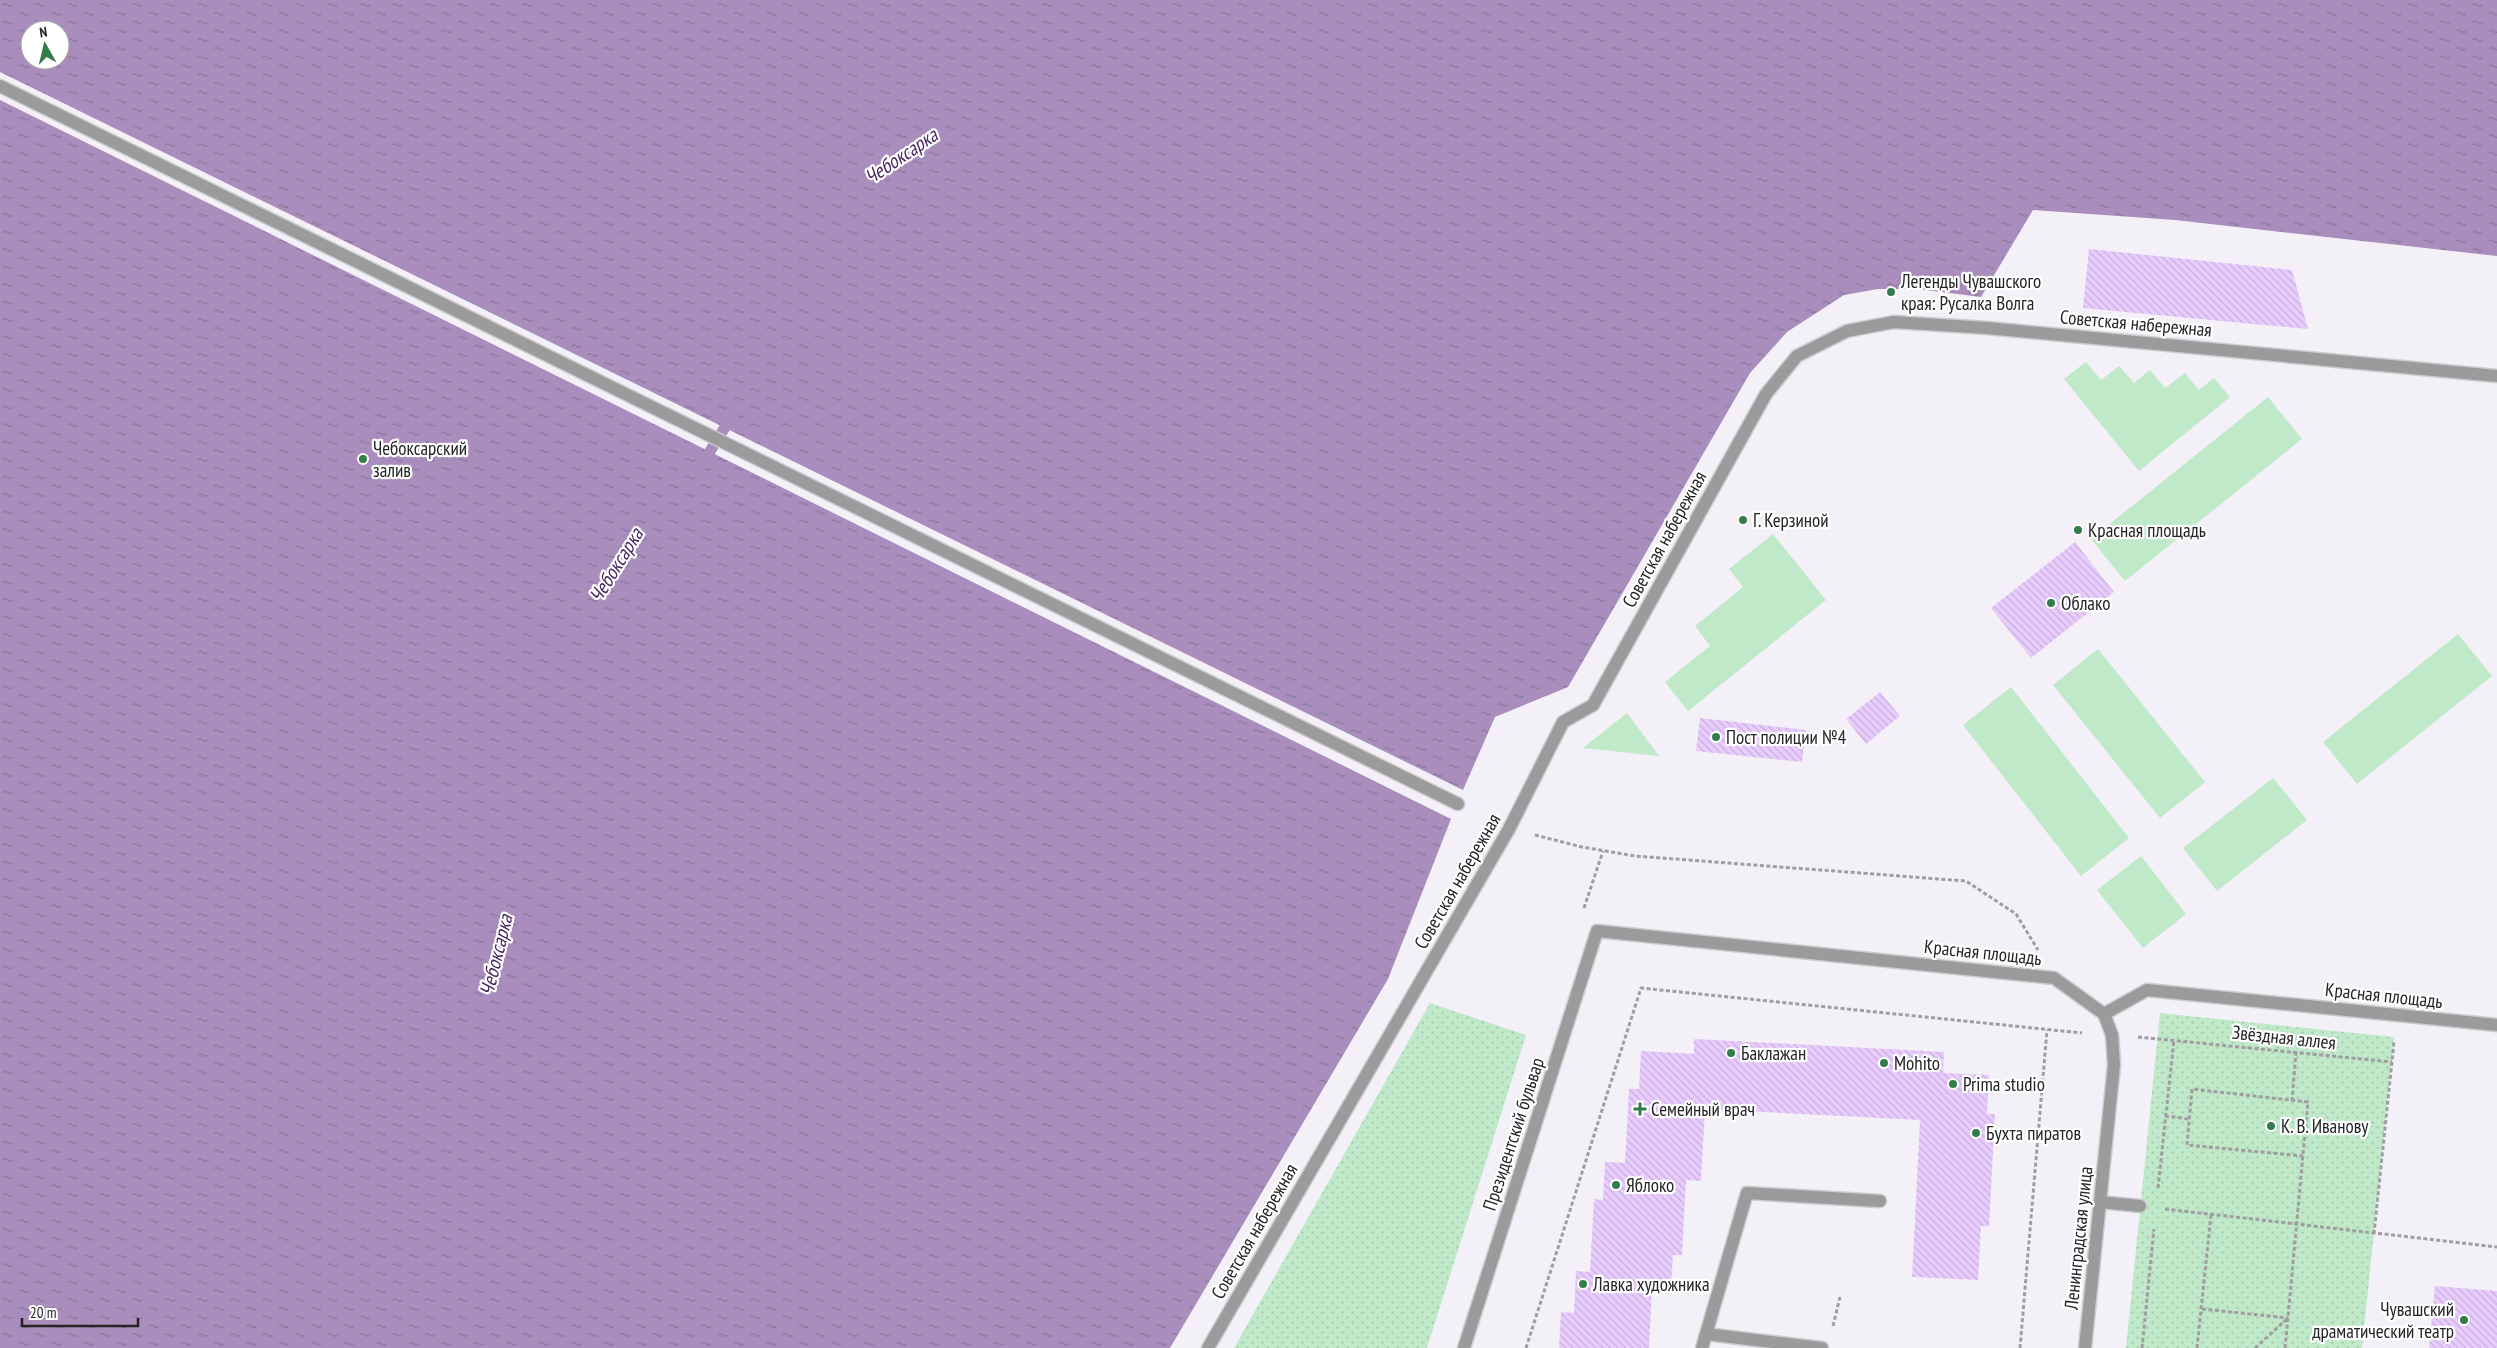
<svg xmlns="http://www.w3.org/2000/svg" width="2497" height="1348" viewBox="0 0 2497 1348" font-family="'PT Sans Narrow',sans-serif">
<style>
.grass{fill:#bfe9c8}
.park{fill:url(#park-dots)}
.water{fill:url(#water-ripples);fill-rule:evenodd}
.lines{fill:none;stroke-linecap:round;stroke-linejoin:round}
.stream{stroke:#a98ebd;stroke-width:11}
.building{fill:url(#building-back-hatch)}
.service-casing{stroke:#cfcbd1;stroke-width:15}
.pedestrian-casing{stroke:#cfcbd1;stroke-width:15}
.minor-casing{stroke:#cfcbd1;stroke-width:15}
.path{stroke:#a09da2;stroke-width:3;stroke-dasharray:4 2.5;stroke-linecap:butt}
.service{stroke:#999c9a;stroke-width:12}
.pedestrian{stroke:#999c9a;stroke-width:12}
.minor{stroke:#999c9a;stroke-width:12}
.poi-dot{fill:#327d4b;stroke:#fff;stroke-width:2}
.labels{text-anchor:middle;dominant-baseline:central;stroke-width:4.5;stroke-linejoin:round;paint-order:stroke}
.poi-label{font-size:19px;fill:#242325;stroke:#fff;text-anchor:start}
.street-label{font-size:19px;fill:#242325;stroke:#fff}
.water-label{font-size:20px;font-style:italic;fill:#492560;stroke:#fff}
</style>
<defs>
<pattern id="park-dots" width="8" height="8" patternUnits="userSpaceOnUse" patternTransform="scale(1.25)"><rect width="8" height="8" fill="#bfe9c8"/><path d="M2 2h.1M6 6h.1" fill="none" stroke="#a4c8ac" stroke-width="1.8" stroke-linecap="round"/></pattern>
<pattern id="water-ripples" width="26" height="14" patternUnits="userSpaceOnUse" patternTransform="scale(1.25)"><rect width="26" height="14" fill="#a98ebd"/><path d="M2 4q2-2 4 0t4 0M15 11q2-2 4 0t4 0" fill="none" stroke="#897499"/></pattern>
<pattern id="building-back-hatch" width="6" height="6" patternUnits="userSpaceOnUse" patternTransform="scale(1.25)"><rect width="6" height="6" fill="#e8ccfe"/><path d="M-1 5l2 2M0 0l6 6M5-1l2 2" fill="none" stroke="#c7afda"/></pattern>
</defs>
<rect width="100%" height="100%" fill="#f4f0f7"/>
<path class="grass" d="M2086,362L2101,380L2119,366L2134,383L2150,370L2165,388L2185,373L2199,390L2214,378L2230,397L2139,471L2064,379Z
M2268,397L2302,439L2125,581L2091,539Z
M1773,534L1826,600L1688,711L1665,682L1710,646L1695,626L1743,587L1729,569Z
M2458,634L2492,676L2357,784L2323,742Z
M2098,649L2205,782L2160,818L2053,685Z
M2011,687L2129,838L2081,876L1963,725Z
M1627,713L1659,756L1583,748Z
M2273,778L2307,820L2217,891L2183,848Z
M2141,856L2186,914L2143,948L2097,890Z"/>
<path class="park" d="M1430,1003L1526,1035L1427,1348H1234Z
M2160,1013L2394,1037L2362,1348H2126Z"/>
<path class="water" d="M0,0H2497V256L2175,220L2033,210L1981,297L1918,289H1878L1844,295L1787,332L1750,373L1568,687L1495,717L1463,790L0,72ZM30,30H60V60H30Z
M0,100L1451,819L1388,979L1170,1348H0Z"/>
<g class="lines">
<path class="stream" d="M702,464L732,416"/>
</g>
<path class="building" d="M2089,249L2292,270L2308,329L2083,308Z
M2075,542L2114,592L2031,658L1991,608Z
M1880,692L1900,716L1866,744L1846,719Z
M1700,718L1806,730L1802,762L1696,751Z
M1694,1039L1944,1052L1943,1073L1989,1075L1987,1114H1995L1989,1226H1981L1978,1280L1912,1277L1920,1120L1705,1109L1701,1181L1686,1180L1682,1255H1673L1671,1287L1652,1286L1649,1348H1559L1561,1312L1574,1313L1576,1271L1590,1272L1594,1199L1603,1200L1605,1162L1625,1163L1629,1089H1639L1641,1051L1694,1054Z
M2435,1286L2497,1291V1348H2429Z"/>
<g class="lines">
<g class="service-casing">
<path id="service" d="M2100,1202L2140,1206
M1706,1334L1822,1348
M1702,1348L1747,1193L1880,1201"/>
</g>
<g class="pedestrian-casing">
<path id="pedestrian" d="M0,86L1458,804
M2104,1014L2147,990L2497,1025
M1208,1348L1509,829L1563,722L1593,705L1766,394L1797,356L1847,331L1894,322L1987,328L2497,376"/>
</g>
<g class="minor-casing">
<path id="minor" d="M1464,1348L1597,931L2054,978L2104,1014L2112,1035L2114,1065L2085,1348"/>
</g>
<path class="path" d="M1535,835L1582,847L1635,856L1966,881L2016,914L2038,950
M1584,908L1603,851
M2138,1037L2392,1062
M2292,1101L2296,1053
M2165,1116L2189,1119
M2158,1188L2174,1040
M2165,1209L2497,1247
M2374,1234L2394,1042
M2202,1309L2288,1318
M1833,1326L1840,1297
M1526,1348L1641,988L2082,1033
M2020,1348L2047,1030
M2142,1348L2154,1229
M2197,1348L2211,1215
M2255,1348L2288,1318
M2285,1348C2293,1266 2300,1184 2308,1102L2192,1089L2187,1145L2303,1156"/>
<use href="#service" class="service"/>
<use href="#pedestrian" class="pedestrian"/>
<use href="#minor" class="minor"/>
</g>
<g class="poi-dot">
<circle cx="1891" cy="292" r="5"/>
<circle cx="363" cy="459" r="5"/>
<circle cx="1743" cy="520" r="5"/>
<circle cx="2078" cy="530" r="5"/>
<circle cx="2051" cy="603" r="5"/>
<circle cx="1716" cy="737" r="5"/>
<circle cx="1731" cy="1053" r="5"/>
<circle cx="1884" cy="1063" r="5"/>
<circle cx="1953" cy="1084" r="5"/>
<path d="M1637.5 1101.5h5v5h5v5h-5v5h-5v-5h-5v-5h5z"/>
<circle cx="2271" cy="1126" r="5"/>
<circle cx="1976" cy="1133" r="5"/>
<circle cx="1616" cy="1185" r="5"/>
<circle cx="1583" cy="1284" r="5"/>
<circle cx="2464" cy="1320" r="5"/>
</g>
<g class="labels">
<g class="poi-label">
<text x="1901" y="281">Легенды Чувашского<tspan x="1901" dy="22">края: Русалка Волга</tspan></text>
<text x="373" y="448">Чебоксарский<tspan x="373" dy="22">залив</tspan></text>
<text x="1753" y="520">Г. Керзиной</text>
<text x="2088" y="530">Красная площадь</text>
<text x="2061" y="603">Облако</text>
<text x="1726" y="737">Пост полиции №4</text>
<text x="1741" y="1053">Баклажан</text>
<text x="1894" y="1063">Mohito</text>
<text x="1963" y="1084">Prima studio</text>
<text x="1651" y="1109">Семейный врач</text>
<text x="2281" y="1126">К. В. Иванову</text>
<text x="1986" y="1133">Бухта пиратов</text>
<text x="1626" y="1185">Яблоко</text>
<text x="1593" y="1284">Лавка художника</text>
<text x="2454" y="1309" text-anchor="end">Чувашский<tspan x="2454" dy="22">драматический театр</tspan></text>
</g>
<g class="street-label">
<text transform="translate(2136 323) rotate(5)">Советская набережная</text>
<text transform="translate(1664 539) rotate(-61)">Советская набережная</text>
<text transform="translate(1457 881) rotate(-60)">Советская набережная</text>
<text transform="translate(1983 952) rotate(6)">Красная площадь</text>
<text transform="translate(2384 995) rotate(6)">Красная площадь</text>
<text transform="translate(2284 1037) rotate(6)">Звёздная аллея</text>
<text transform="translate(1513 1134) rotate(-72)">Президентский бульвар</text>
<text transform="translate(1254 1231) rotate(-60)">Советская набережная</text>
<text transform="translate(2078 1238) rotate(-84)">Ленинградская улица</text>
</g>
<g class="water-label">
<text transform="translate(901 156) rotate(-34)">Чебоксарка</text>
<text transform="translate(616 565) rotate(-58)">Чебоксарка</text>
<text transform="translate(496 955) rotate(-76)">Чебоксарка</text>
</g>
</g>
<g transform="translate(45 45) rotate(352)"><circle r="24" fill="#ffffff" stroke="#a7a7a8"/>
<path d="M0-4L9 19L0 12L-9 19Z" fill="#327d4b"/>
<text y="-8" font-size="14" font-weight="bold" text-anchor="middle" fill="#242325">N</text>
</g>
<path d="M22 1318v8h116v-8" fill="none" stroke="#242325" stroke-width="2.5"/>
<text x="30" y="1318" font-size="15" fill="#242325" stroke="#ffffff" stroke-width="4" paint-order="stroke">20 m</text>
</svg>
